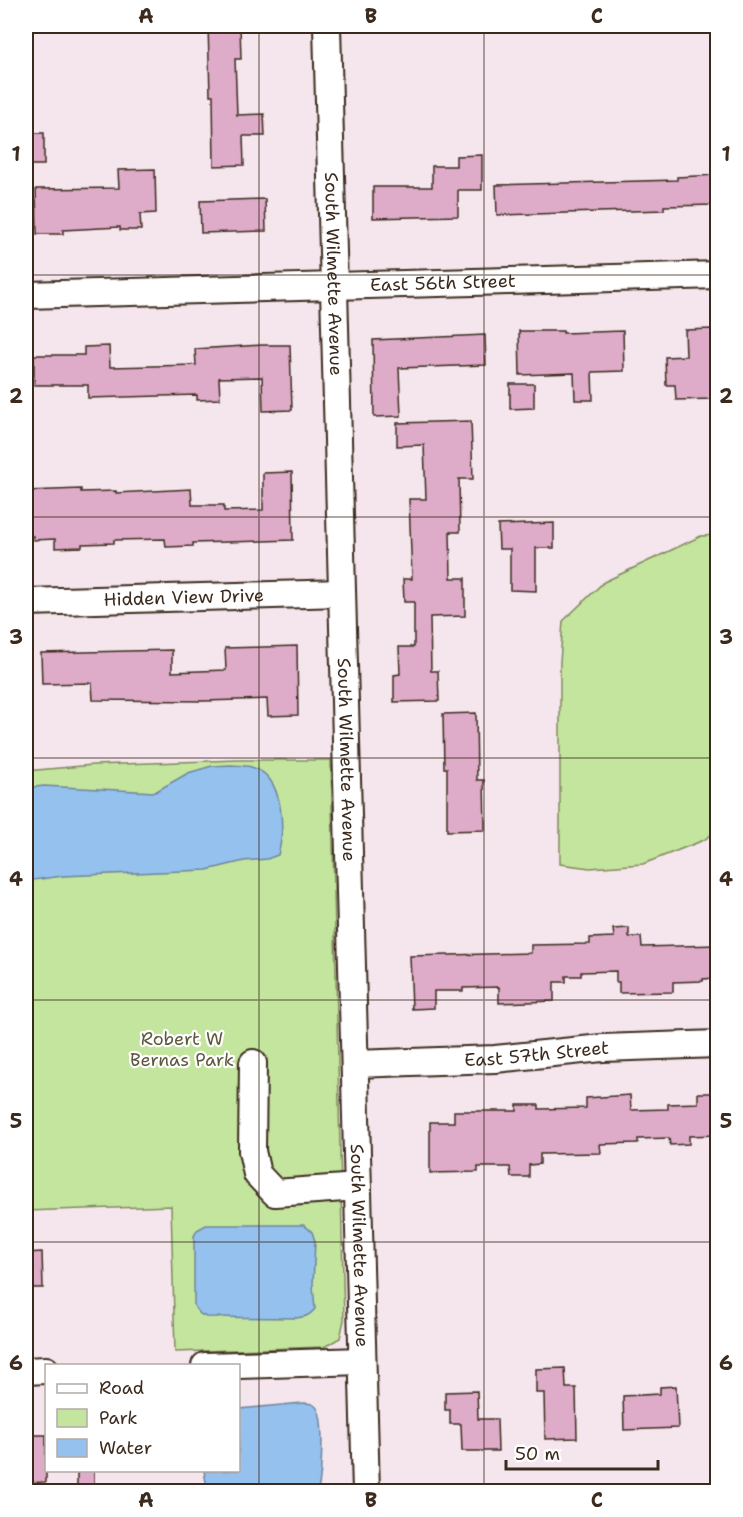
<svg xmlns="http://www.w3.org/2000/svg" width="743" height="1517" viewBox="0 0 743 1517" font-family="'Shantell Sans',sans-serif">
<style>
.green{fill:#c4e59d;stroke:#80885e;stroke-width:1.5}
.water{fill:#94c1ee;stroke:#70859b;stroke-width:1.5}
.building{fill:#deabc8;stroke:#3b2a1e;stroke-width:1.5}
.lines{fill:none;stroke-linecap:round;stroke-linejoin:round}
.minor-casing{stroke:#3b2a1e;stroke-width:30}
.minor{stroke:#fff;stroke-width:26}
.grid{fill:none;stroke:#3b2a1e;stroke-width:1.5;stroke-opacity:0.55}
.labels{text-anchor:middle;dominant-baseline:central;stroke-width:4.5;stroke-linejoin:round;paint-order:stroke}
.street-label{font-size:18px;fill:#3b2a1e;stroke:#fff}
.park-label{font-size:18px;fill:#5d593e;stroke:#fff}
.neatline{fill:none;stroke:#3b2a1e;stroke-width:2}
.grid-label{font-size:20px;text-anchor:middle;font-weight:bold;fill:#3b2a1e}
</style>
<rect width="100%" height="100%" fill="#f5e6ee"/>
<filter id="ink" filterUnits="userSpaceOnUse"><feTurbulence type="fractalNoise" baseFrequency=".0167" numOctaves="2"/><feDisplacementMap in="SourceGraphic" scale="12" xChannelSelector="R" yChannelSelector="G"/><feConvolveMatrix kernelMatrix="1 2 1 2 8 2 1 2 1" color-interpolation-filters="sRGB"/></filter>
<g filter="url(#ink)">
<path class="green" d="M717,535V830L704,840L643,864L590,868L560,864V662L563,621L604,582L701,536Z
M238,760H331L344,1320L340,1338L324,1347L175,1352L171,1206L26,1211V771L93,765Z"/>
<path class="water" d="M231,765C238,766 247,765 254,768C284,778 285,829 278,855L267,859L244,861L207,870L63,876L26,881V788L44,786L155,792L188,773L212,766Z
M206,1225H304L312,1232L315,1241L313,1285L315,1309C309,1316 305,1317 296,1318L206,1317L200,1314L194,1306V1236L197,1230Z
M302,1403C309,1403 315,1403 318,1410C325,1423 321,1477 318,1491H211L206,1482L204,1471L238,1470L239,1409Z"/>
<path class="building" d="M208,26H240L241,59H235L237,115L264,114L265,136H243L244,165L214,166L213,95H210Z
M26,133H44V165H26Z
M482,155V190H458V216L373,218V187H432V166H456V156Z
M155,169L156,213L140,214L141,230H120V227L63,230V234H37L36,189L119,188L118,170Z
M717,175V205L664,206V210L497,215L496,185L677,180V177Z
M265,199L266,231L201,233L200,201Z
M713,329L714,356H717V384H713V399L676,400L675,385H666L665,357L686,356L685,330Z
M519,331H563V333L623,331L624,371L592,372L593,400H575L574,373L520,375Z
M485,335L486,365L399,368L401,416L374,417L373,340Z
M262,345H290L292,410L263,411L262,377L219,378L220,399L197,400V395L88,398V385H34V355H84V347L109,346L110,367L196,365L195,349Z
M510,384H534V408L510,409Z
M471,421L473,479H459L460,532H450L451,578H465V616L430,617L431,671H438L439,701L394,702V675L400,674L399,647H414V602H404L403,579H412L409,499H426L424,445L397,446V423Z
M292,472L293,540L193,543V546L166,547L165,539L114,540V543L82,544V547L55,548V539L33,540V536H26V491L81,489V492L116,491V493L191,489L192,505H224V511L263,510V473Z
M554,523V548H536V591L510,590V549H499L498,525Z
M297,646L298,715L268,716L267,699L204,701L93,700L92,683L42,684L41,653L172,650V672L226,670L225,648Z
M476,713L477,780H484L485,830L447,831V768H444L443,714Z
M629,928V937H641L642,947L717,945V978L703,979V981L673,982V992L619,993V982H616V971L581,972V976H566V982H554V1001L499,1003V987L463,988V991H434V1008L412,1009L410,956L531,953V945L590,944V938L614,937L613,929Z
M698,1093H717V1135L689,1136V1144L670,1145L669,1138L638,1139V1143L600,1144L601,1153L540,1154V1164L529,1165V1177H511L510,1167H478V1172L430,1173V1122H454V1111H517V1105H539V1109L586,1108V1098L630,1095L631,1110L668,1109V1104L698,1103Z
M42,1252L43,1288H26V1253Z
M565,1368L566,1388H576L577,1438L545,1439L544,1393H536V1369Z
M676,1386L678,1428L624,1430L623,1396L660,1394V1387Z
M477,1391L478,1419H497L498,1451H462L461,1424H450V1410H445V1392Z
M26,1435H46V1482L26,1483Z
M77,1470H94V1491H77Z"/>
<g class="lines">
<g class="minor-casing">
<g id="minor">
<path id="s1" d="M327,26L366,1492"/>
<path id="s2" d="M26,295L718,275"/>
<path id="s3" d="M26,602L342,593"/>
<path d="M253,1063L252,1151L257,1174L275,1193L358,1187"/>
<path id="s4" d="M355,1064L495,1059L602,1048L718,1044"/>
<path d="M205,1366L362,1361"/>
<path d="M26,1371L46,1370"/>
</g>
</g>
<use href="#minor" class="minor"/>
</g>
</g>
<path class="grid" d="M259,26V1492M484,26V1492M26,275H718M26,517H718M26,758H718M26,1000H718M26,1242H718"/>
<g class="labels">
<g class="street-label">
<text stroke="none"><textPath href="#s1" startOffset="248">South Wilmette Avenue</textPath></text>
<text stroke="none"><textPath href="#s2" startOffset="417">East 56th Street</textPath></text>
<text stroke="none"><textPath href="#s3" startOffset="158">Hidden View Drive</textPath></text>
<text stroke="none"><textPath href="#s1" startOffset="734">South Wilmette Avenue</textPath></text>
<text stroke="none"><textPath href="#s4" startOffset="182">East 57th Street</textPath></text>
<text stroke="none"><textPath href="#s1" startOffset="1220">South Wilmette Avenue</textPath></text>
</g>
<g class="park-label">
<text x="182" y="1039">Robert W<tspan x="182" dy="21">Bernas Park</tspan></text>
</g>
</g>
<rect width="743" height="1517" fill="none" stroke="#fff" stroke-width="66"/>
<rect x="45" y="1364" width="195" height="108" fill="#ffffff" stroke="#b1aaa5" stroke-width="1.5"/>
<rect x="57" y="1384" width="30" height="9" fill="#ffffff" stroke="#b1aaa5" stroke-width="1.5"/>
<text x="99" y="1394" font-size="18" fill="#3b2a1e">Road</text>
<rect x="57" y="1409" width="30" height="18" fill="#c4e59d" stroke="#b1aaa5" stroke-width="1.5"/>
<text x="99" y="1424" font-size="18" fill="#3b2a1e">Park</text>
<rect x="57" y="1439" width="30" height="18" fill="#94c1ee" stroke="#b1aaa5" stroke-width="1.5"/>
<text x="99" y="1454" font-size="18" fill="#3b2a1e">Water</text>
<path d="M506 1460v9h152v-9" fill="none" stroke="#3b2a1e" stroke-width="3"/>
<text x="515" y="1460" font-size="18" fill="#3b2a1e" stroke="#ffffff" stroke-width="4.5" paint-order="stroke">50 m</text>
<rect x="33" y="33" width="677" height="1451" class="neatline"/>
<g class="grid-label">
<text x="146" y="23">A</text>
<text x="371" y="23">B</text>
<text x="597" y="23">C</text>
<text x="16" y="161">1</text>
<text x="726" y="161">1</text>
<text x="16" y="403">2</text>
<text x="726" y="403">2</text>
<text x="16" y="644">3</text>
<text x="726" y="644">3</text>
<text x="16" y="886">4</text>
<text x="726" y="886">4</text>
<text x="16" y="1128">5</text>
<text x="726" y="1128">5</text>
<text x="16" y="1370">6</text>
<text x="726" y="1370">6</text>
<text x="146" y="1507">A</text>
<text x="371" y="1507">B</text>
<text x="597" y="1507">C</text>
</g>
</svg>
